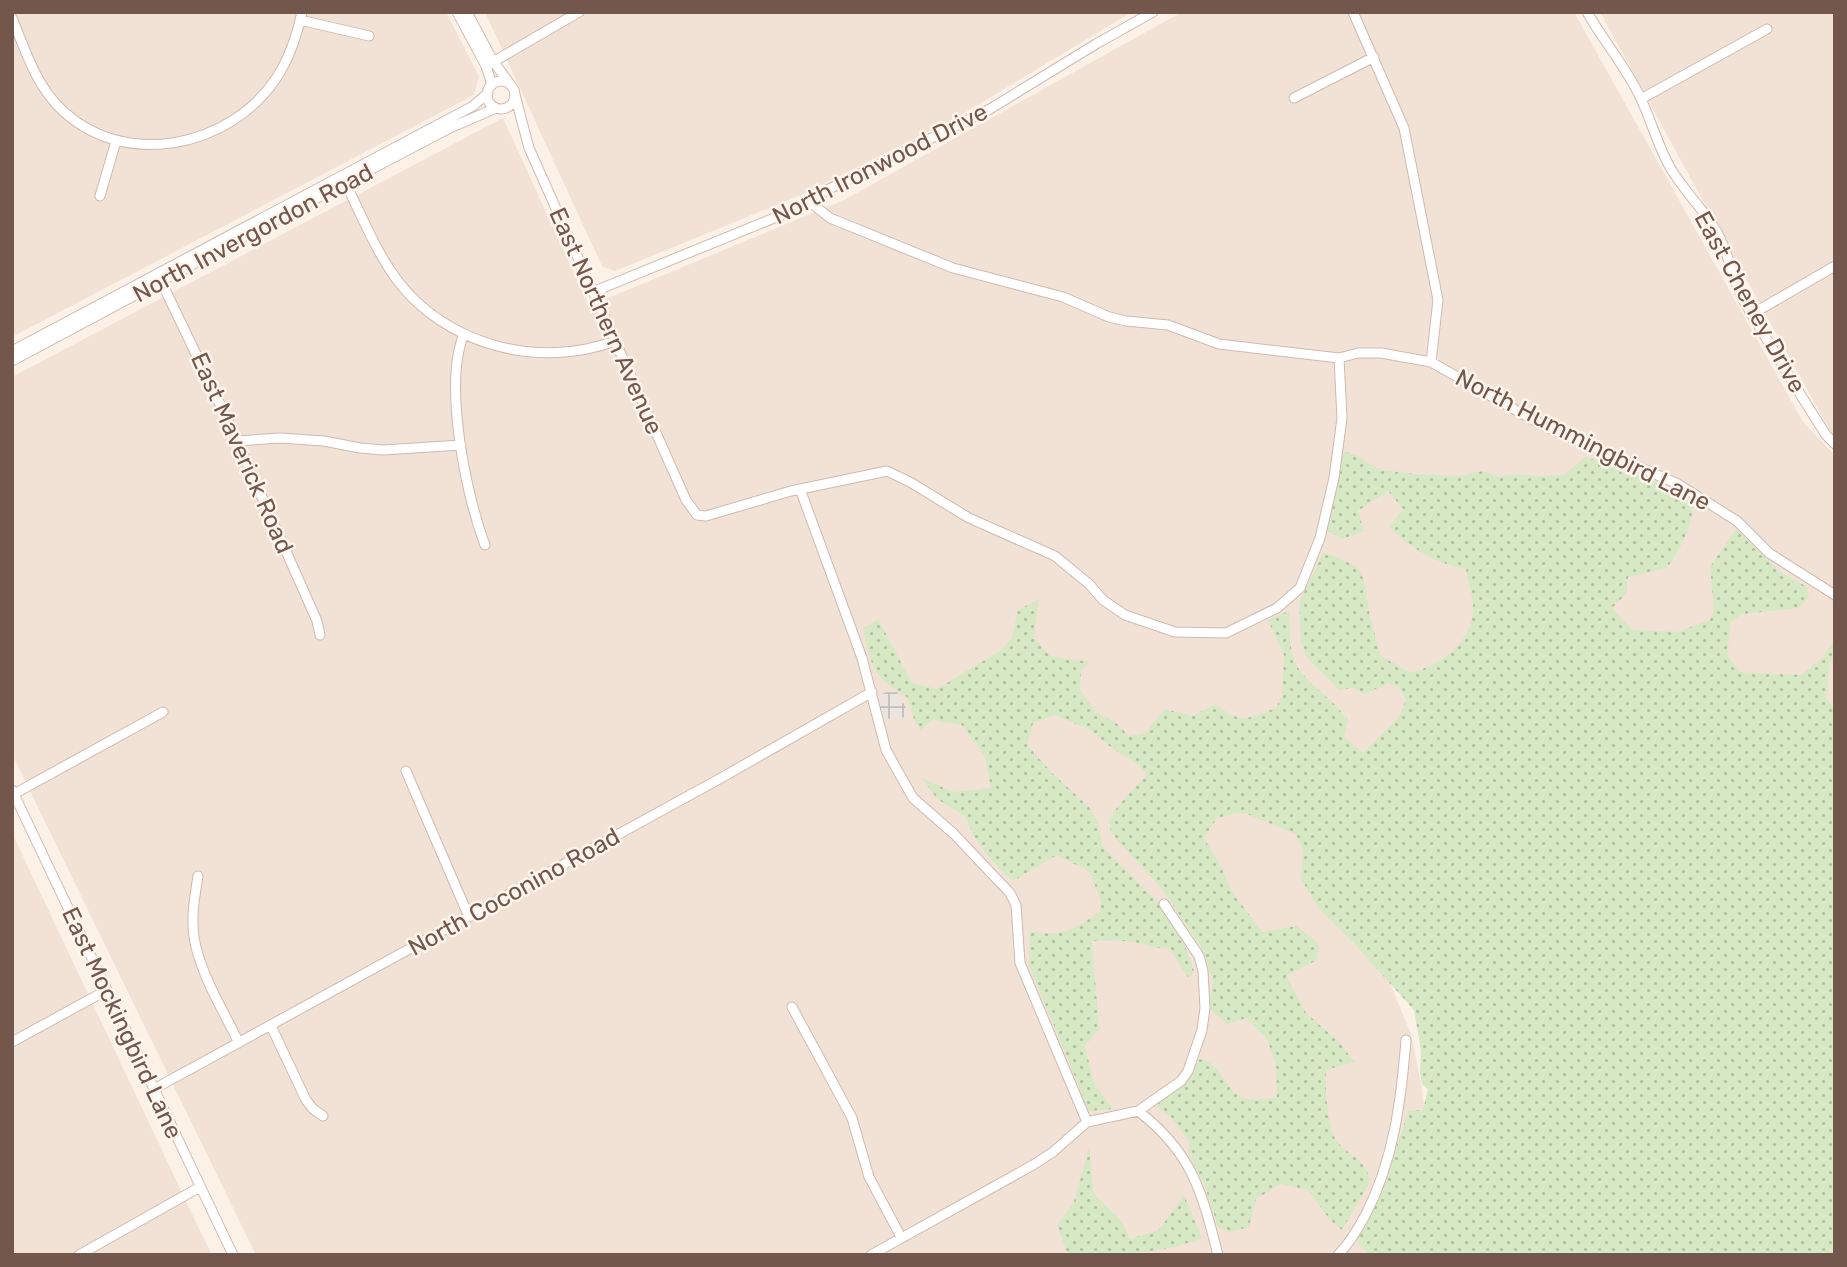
<svg xmlns="http://www.w3.org/2000/svg" width="1847" height="1267" viewBox="0 0 1847 1267" font-family="Rubik,sans-serif">
<style>
.residential{fill:#f2e2d5}
.industrial{fill:url(#industrial-grid)}
.grass{fill:url(#grass-dots)}
.lines{fill:none;stroke-linecap:round;stroke-linejoin:round}
.minor-casing{stroke:#cebab0;stroke-width:11}
.minor{stroke:#fff;stroke-width:9}
.labels{text-anchor:middle;dominant-baseline:central;stroke-width:5;stroke-linejoin:round;paint-order:stroke}
.street-label{font-size:24px;fill:#73564c;stroke:#fef5ec}
</style>
<defs>
<pattern id="industrial-grid" width="8" height="8" patternUnits="userSpaceOnUse" patternTransform="scale(1.75)"><rect width="8" height="8" fill="#ece4e0"/><path d="M0 4h8M4 0v8" fill="none" stroke="#c4bcb8"/></pattern>
<pattern id="grass-dots" width="8" height="8" patternUnits="userSpaceOnUse" patternTransform="scale(1.75)"><rect width="8" height="8" fill="#d7e8c5"/><path d="M2 2h.1M6 6h.1" fill="none" stroke="#b3bfa2" stroke-width="1.8" stroke-linecap="round"/></pattern>
</defs>
<rect width="100%" height="100%" fill="#fbf1e6"/>
<path class="residential" d="M12,12H446L479,76L474,95L12,337Z
M485,12H1132L956,118L801,195L615,271L602,266Z
M1182,12H1574L1803,422L1835,455V727L1482,643L1330,838L1411,1034L1422,1089L1426,1123L1386,1255H256L12,754V377L503,118L589,306L844,200Z
M1600,12H1835V440L1690,177Z
M12,833L194,1218L212,1255H12Z"/>
<path class="industrial" d="M886,692H897L902,703L905,704L907,717L889,719L882,713L876,697Z"/>
<path class="grass" d="M1343,452C1358,452 1369,467 1383,470C1404,474 1428,474 1450,476C1469,479 1478,464 1497,477L1518,474L1537,476L1564,475L1585,457L1602,462L1627,475L1641,474L1691,500C1698,518 1678,553 1667,568L1628,577L1626,594L1612,608L1632,630L1677,632L1710,620L1714,611L1710,567L1736,529L1779,571L1807,587L1809,597L1799,608L1742,614L1731,622L1727,655L1740,672L1801,675L1822,658L1835,639V652L1829,666L1826,699L1835,708V1255H1369L1356,1240L1389,1167L1409,1111L1423,1110L1428,1089L1422,1084L1420,1073L1421,1051L1414,1010L1348,937L1319,909L1301,879L1303,850L1296,834L1247,814L1237,813L1217,818L1204,838L1222,868L1231,890L1262,932L1297,926L1319,944L1317,960L1286,976L1306,1013L1341,1044L1354,1062L1326,1070C1325,1086 1327,1133 1339,1144C1355,1160 1362,1157 1371,1180L1342,1230L1330,1220L1308,1190L1281,1184L1256,1199L1249,1227L1229,1232L1218,1227L1204,1184L1189,1154V1142L1174,1120L1153,1104L1188,1082L1199,1059C1225,1064 1223,1091 1244,1098C1253,1101 1268,1098 1277,1097L1276,1064L1267,1039L1246,1018L1227,1024L1209,1008L1213,981L1203,950L1162,889L1111,833L1109,820C1119,802 1134,790 1147,774L1135,762L1113,749L1090,730L1055,715L1033,723L1027,745L1052,773L1089,807L1097,821L1103,847L1162,906L1186,948L1194,971L1189,979L1169,948C1155,949 1147,945 1134,942C1119,940 1106,940 1092,941L1099,1029L1085,1046L1094,1083L1113,1109L1089,1111L1029,965L1030,931C1061,938 1075,929 1100,912L1101,901L1090,872L1057,855L1013,881C993,863 974,843 966,817L937,799L922,778L953,792L991,788L985,757L962,725L933,720L920,730L914,719L907,697C872,676 872,668 863,629L878,619L912,683L937,689L1001,650L1012,638L1018,610L1039,599L1034,638L1050,656L1090,662L1081,670L1080,690L1097,713L1114,721L1129,736L1145,733L1165,709L1192,716L1216,704C1241,725 1247,719 1276,708L1282,695L1284,655L1268,620L1289,611C1290,626 1289,643 1293,657C1298,678 1335,700 1348,720L1344,737L1363,753L1399,717L1406,700L1399,687L1388,683L1365,694L1353,688L1339,690L1307,658L1301,642L1299,603L1323,553L1335,556L1357,567L1364,580L1370,617L1381,656L1411,673C1440,665 1473,642 1473,609C1473,596 1468,582 1466,569C1435,563 1412,549 1389,527L1403,509L1388,491L1358,511L1364,531L1343,539L1327,531Z
M1089,1147L1094,1194L1122,1222L1130,1239L1159,1230L1184,1195L1202,1238C1159,1255 1114,1255 1068,1255L1057,1225L1074,1202Z"/>
<g class="lines">
<g class="minor-casing">
<path id="minor" d="M457,12L486,66L492,85
M467,12L493,61L510,84
M1353,12L1404,128L1438,300L1431,362
M1587,12C1604,42 1627,68 1641,99C1652,122 1658,147 1671,169C1685,192 1705,211 1718,234C1729,255 1733,279 1743,300L1802,397L1826,435L1835,444
M12,18C25,49 35,83 59,107C122,171 231,148 277,77C290,57 297,35 302,12
M300,20L369,36
M486,66L579,12
M487 95a14 14 0 1 1 28 0a14 14 0 1 1-28 0Z
M515,95L529,148L686,500L697,515L706,516L791,491L887,471L910,482L969,518L1055,556L1089,584L1103,600L1125,615L1175,632L1226,633L1277,608L1300,588L1320,538L1334,478L1342,418L1339,358
M1294,98L1374,57
M1641,99L1767,29
M344,180C361,214 375,250 397,280C447,346 539,369 615,341
M100,196L116,141
M811,203L830,218L953,268L1063,297L1109,317L1126,321L1168,325L1219,344L1339,358L1358,353H1381L1431,362L1542,425L1678,484L1737,521L1769,553L1835,595
M160,279L230,425L317,621L320,635
M595,291L811,203L827,190L990,109L1096,44L1153,12
M1752,314L1835,266
M464,334C443,384 466,494 485,545
M12,351L473,106L488,93
M12,361L345,183L450,128L496,108
M238,441L280,438L324,441L360,448L383,450L461,445
M800,489L862,658L886,750L913,798L954,834L1010,893L1016,905L1020,963L1087,1122
M406,771L469,917
M12,790L233,1255
M14,794L163,712
M198,876C194,900 190,923 196,947C204,980 224,1012 239,1043
M792,1007L852,1118L869,1177L901,1237
M271,1026L306,1100L313,1109L323,1116
M12,1042L107,990
M154,1089L721,778L872,692
M1138,1111C1192,1152 1202,1192 1218,1255
M79,1255L200,1187
M871,1255L1033,1165L1053,1152L1087,1122L1138,1111L1181,1081L1188,1071L1202,1030L1205,1008L1203,971L1199,956L1164,904
M1338,1255C1350,1243 1358,1229 1366,1214C1394,1159 1401,1101 1406,1040"/>
</g>
<use href="#minor" class="minor"/>
</g>
<g class="labels">
<g class="street-label">
<text transform="translate(880 164) rotate(-27)">North Ironwood Drive</text>
<text transform="translate(253 233) rotate(-28)">North Invergordon Road</text>
<text transform="translate(1750 302) rotate(61)">East Cheney Drive</text>
<text transform="translate(606 321) rotate(66)">East Northern Avenue</text>
<text transform="translate(1583 440) rotate(27)">North Hummingbird Lane</text>
<text transform="translate(242 453) rotate(66)">East Maverick Road</text>
<text transform="translate(514 892) rotate(-29)">North Coconino Road</text>
<text transform="translate(122 1023) rotate(65)">East Mockingbird Lane</text>
</g>
</g>
<rect width="1847" height="1267" fill="none" stroke="#73564c" stroke-width="28"/>
</svg>
